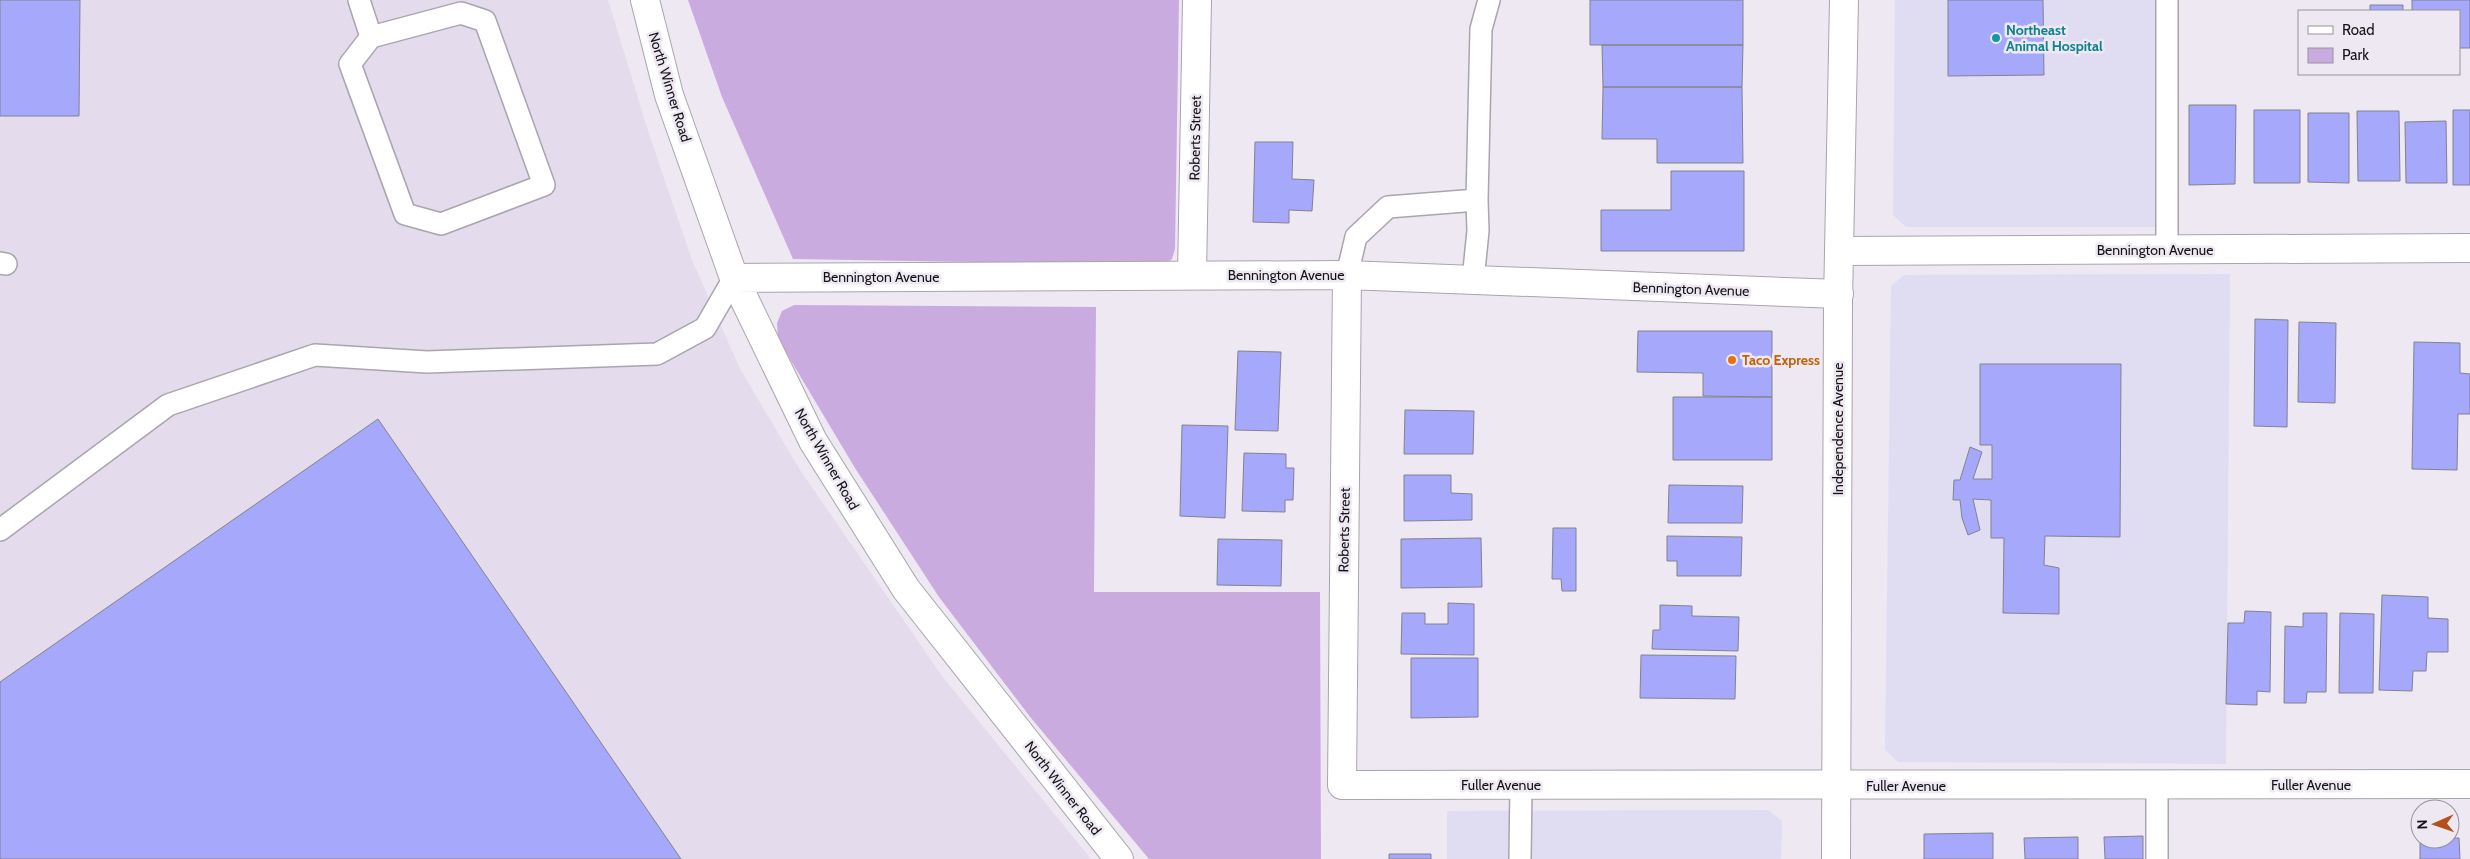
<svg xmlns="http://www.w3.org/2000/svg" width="2470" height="859" viewBox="0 0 2470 859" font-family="Cabin,sans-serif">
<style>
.commercial{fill:#e0ddf3}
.built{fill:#e4dbec}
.green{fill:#caabe0}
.building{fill:#a5a8fb;stroke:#82838d}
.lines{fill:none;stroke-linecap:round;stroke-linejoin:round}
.service-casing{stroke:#aaa4ae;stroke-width:24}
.minor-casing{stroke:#aaa4ae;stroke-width:30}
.tertiary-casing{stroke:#aaa4ae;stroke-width:30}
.primary-casing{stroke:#aaa4ae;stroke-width:30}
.service{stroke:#fff;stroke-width:21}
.minor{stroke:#fff;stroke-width:28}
.tertiary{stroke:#fff;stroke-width:28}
.primary{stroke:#fff;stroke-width:28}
.culture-dot{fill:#0f9aa8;stroke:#ede8f2;stroke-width:2}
.food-dot{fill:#e8710a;stroke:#ede8f2;stroke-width:2}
.labels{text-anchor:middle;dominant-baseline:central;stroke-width:5;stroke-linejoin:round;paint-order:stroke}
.culture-label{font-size:14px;font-weight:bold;fill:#0d838f;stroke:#ede8f2;text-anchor:start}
.street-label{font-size:14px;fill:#151316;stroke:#ede8f2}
.food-label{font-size:14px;font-weight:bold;fill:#c56008;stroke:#ede8f2;text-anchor:start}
</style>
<rect width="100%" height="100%" fill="#ede8f2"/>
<path class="commercial" d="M1895,0H2179L2178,227H1906L1893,215Z
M2230,274L2226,764L1898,762L1885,750L1891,286L1904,275Z
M1768,810L1782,821L1781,859H1447V811Z"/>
<path class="built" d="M0,0H608L649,134L692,260L740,369L800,470L942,676L1091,859H0Z"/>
<path class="green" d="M688,0H1179L1175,249L1172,259L1163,265L793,259L722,97Z
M794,305L1096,307L1094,592H1320L1321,859H1149L1031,718L939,597L855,468L778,339L777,323L782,311Z"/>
<path class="building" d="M0,0H80L79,116H0Z
M1590,0H1743V45H1590Z
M1948,0H2043L2044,75L1948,76Z
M2412,0H2470V48H2459V11H2412Z
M2370,5H2403V11H2370Z
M1602,45H1743L1742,87H1603Z
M1603,87H1742L1743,163H1657V139H1602Z
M2189,105H2236L2235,184L2189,185Z
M2254,110H2300V183H2254Z
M2453,110H2470V185H2453Z
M2357,111H2399L2400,181H2358Z
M2308,113H2349V183L2308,182Z
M2446,121L2447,183H2406L2405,122Z
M1255,142H1293L1292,179L1314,180L1312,211L1289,210V223L1253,222Z
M1671,171H1744V251H1601V210H1671Z
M2255,319L2288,320L2287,427L2254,426Z
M2299,322L2336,323L2335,403L2298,402Z
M1638,331H1772V397L1703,396V373L1637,372Z
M2414,342L2460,343V373L2470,374V414H2458L2457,470L2412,469Z
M1238,351L1281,352L1278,431L1235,430Z
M1980,364H2121L2120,537L2045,536L2044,565L2059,568V614L2003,613L2004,538H1991V500L1973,499L1980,530L1968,535L1962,518L1960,500H1953L1954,480H1960L1970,447L1982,452L1973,479H1992V445H1980Z
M1673,397H1772V460H1673Z
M1405,410L1474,411L1473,454H1404Z
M378,419L681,859H0V682Z
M1182,425L1228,426L1225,518L1180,516Z
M1244,453L1286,454V468H1294L1293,500H1285V512L1242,511Z
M1404,475H1451V493L1472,494V520L1404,521Z
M1669,485L1743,486L1742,523H1668Z
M1553,528H1576V591H1562L1561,579H1552Z
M1667,536L1742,537L1741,576H1677V561H1667Z
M1481,538L1482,587L1401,588V539Z
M1218,539L1282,540L1281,586L1217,585Z
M2382,595L2428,597V618L2448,619V652H2427L2426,671H2413L2412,691L2379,690Z
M1448,603L1474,604V655L1401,654L1402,613H1425V624H1448Z
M1660,605L1692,606V616L1739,617L1738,651L1652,649L1653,630H1660Z
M2245,611L2271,612L2270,692L2257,691V705L2226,704L2228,623H2244Z
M2303,613H2327L2326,692H2307L2306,703H2284L2285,626L2303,627Z
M2340,613L2374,614L2373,693H2339Z
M1641,655L1736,656L1735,699L1640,698Z
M1411,658H1478V717L1411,718Z
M1993,833V859H1924V834Z
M2143,836V859H2105L2104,837Z
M2078,837V859H2025L2024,838Z
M2459,838L2460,859H2420V839Z
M1389,854H1431V859H1389Z"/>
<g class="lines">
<g class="service-casing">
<path id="service" d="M359,0L371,37
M461,13L485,21L544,185L441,224L405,214L350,64L371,37Z
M1477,200L1481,29L1489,0
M2167,250V0
M0,263L6,264
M1347,275L1356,237L1388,207L1477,200L1478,231L1473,280
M0,530L168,405L315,355L427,362L657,354L705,328L734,278
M2157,785V859
M1520,859L1521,785"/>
</g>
<g class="minor-casing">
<path id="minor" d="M645,0L669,95L734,278L813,441L906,589L1119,859
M1192,275L1197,0
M1347,275L1342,785L2470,784
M734,278L1347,275L1839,294"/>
</g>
<g class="tertiary-casing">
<path id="tertiary" d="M1840,251L2470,248"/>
</g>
<g class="primary-casing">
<path id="primary" d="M1836,859L1838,302L1844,0"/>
</g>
<use href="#service" class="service"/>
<use href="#minor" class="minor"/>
<use href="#tertiary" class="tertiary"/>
<use href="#primary" class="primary"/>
</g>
<circle class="culture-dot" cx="1996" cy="38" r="5"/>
<circle class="food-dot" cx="1732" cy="360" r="5"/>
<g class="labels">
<g class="culture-label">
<text x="2006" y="30">Northeast<tspan x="2006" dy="16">Animal Hospital</tspan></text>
</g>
<g class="street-label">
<text transform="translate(670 87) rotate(73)">North Winner Road</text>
<text transform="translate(1195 138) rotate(-89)">Roberts Street</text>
<text x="2155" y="250">Bennington Avenue</text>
<text x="1286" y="275">Bennington Avenue</text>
<text x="881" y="277">Bennington Avenue</text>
<text transform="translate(1691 289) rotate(2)">Bennington Avenue</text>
<text transform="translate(1838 429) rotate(-90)">Independence Avenue</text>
<text transform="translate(827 459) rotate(60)">North Winner Road</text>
<text transform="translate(1344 530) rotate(-89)">Roberts Street</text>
<text x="1501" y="785">Fuller Avenue</text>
<text x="2311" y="785">Fuller Avenue</text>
<text x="1906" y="786">Fuller Avenue</text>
<text transform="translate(1063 788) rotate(52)">North Winner Road</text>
</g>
<g class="food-label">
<text x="1742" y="360">Taco Express</text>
</g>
</g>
<rect x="2298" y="10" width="162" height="65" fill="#ede8f2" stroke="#97939a"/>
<rect x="2308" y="26" width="25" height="8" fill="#ffffff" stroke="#97939a"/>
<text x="2342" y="35" font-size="15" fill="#151316">Road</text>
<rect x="2308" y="48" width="25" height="15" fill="#caabe0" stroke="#97939a"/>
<text x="2342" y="60" font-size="15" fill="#151316">Park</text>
<g transform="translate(2435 824) rotate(268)"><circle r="24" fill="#ede8f2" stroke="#97939a"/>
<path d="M0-4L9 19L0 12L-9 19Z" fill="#b4501b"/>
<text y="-8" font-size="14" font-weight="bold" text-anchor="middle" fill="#151316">N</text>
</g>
</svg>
